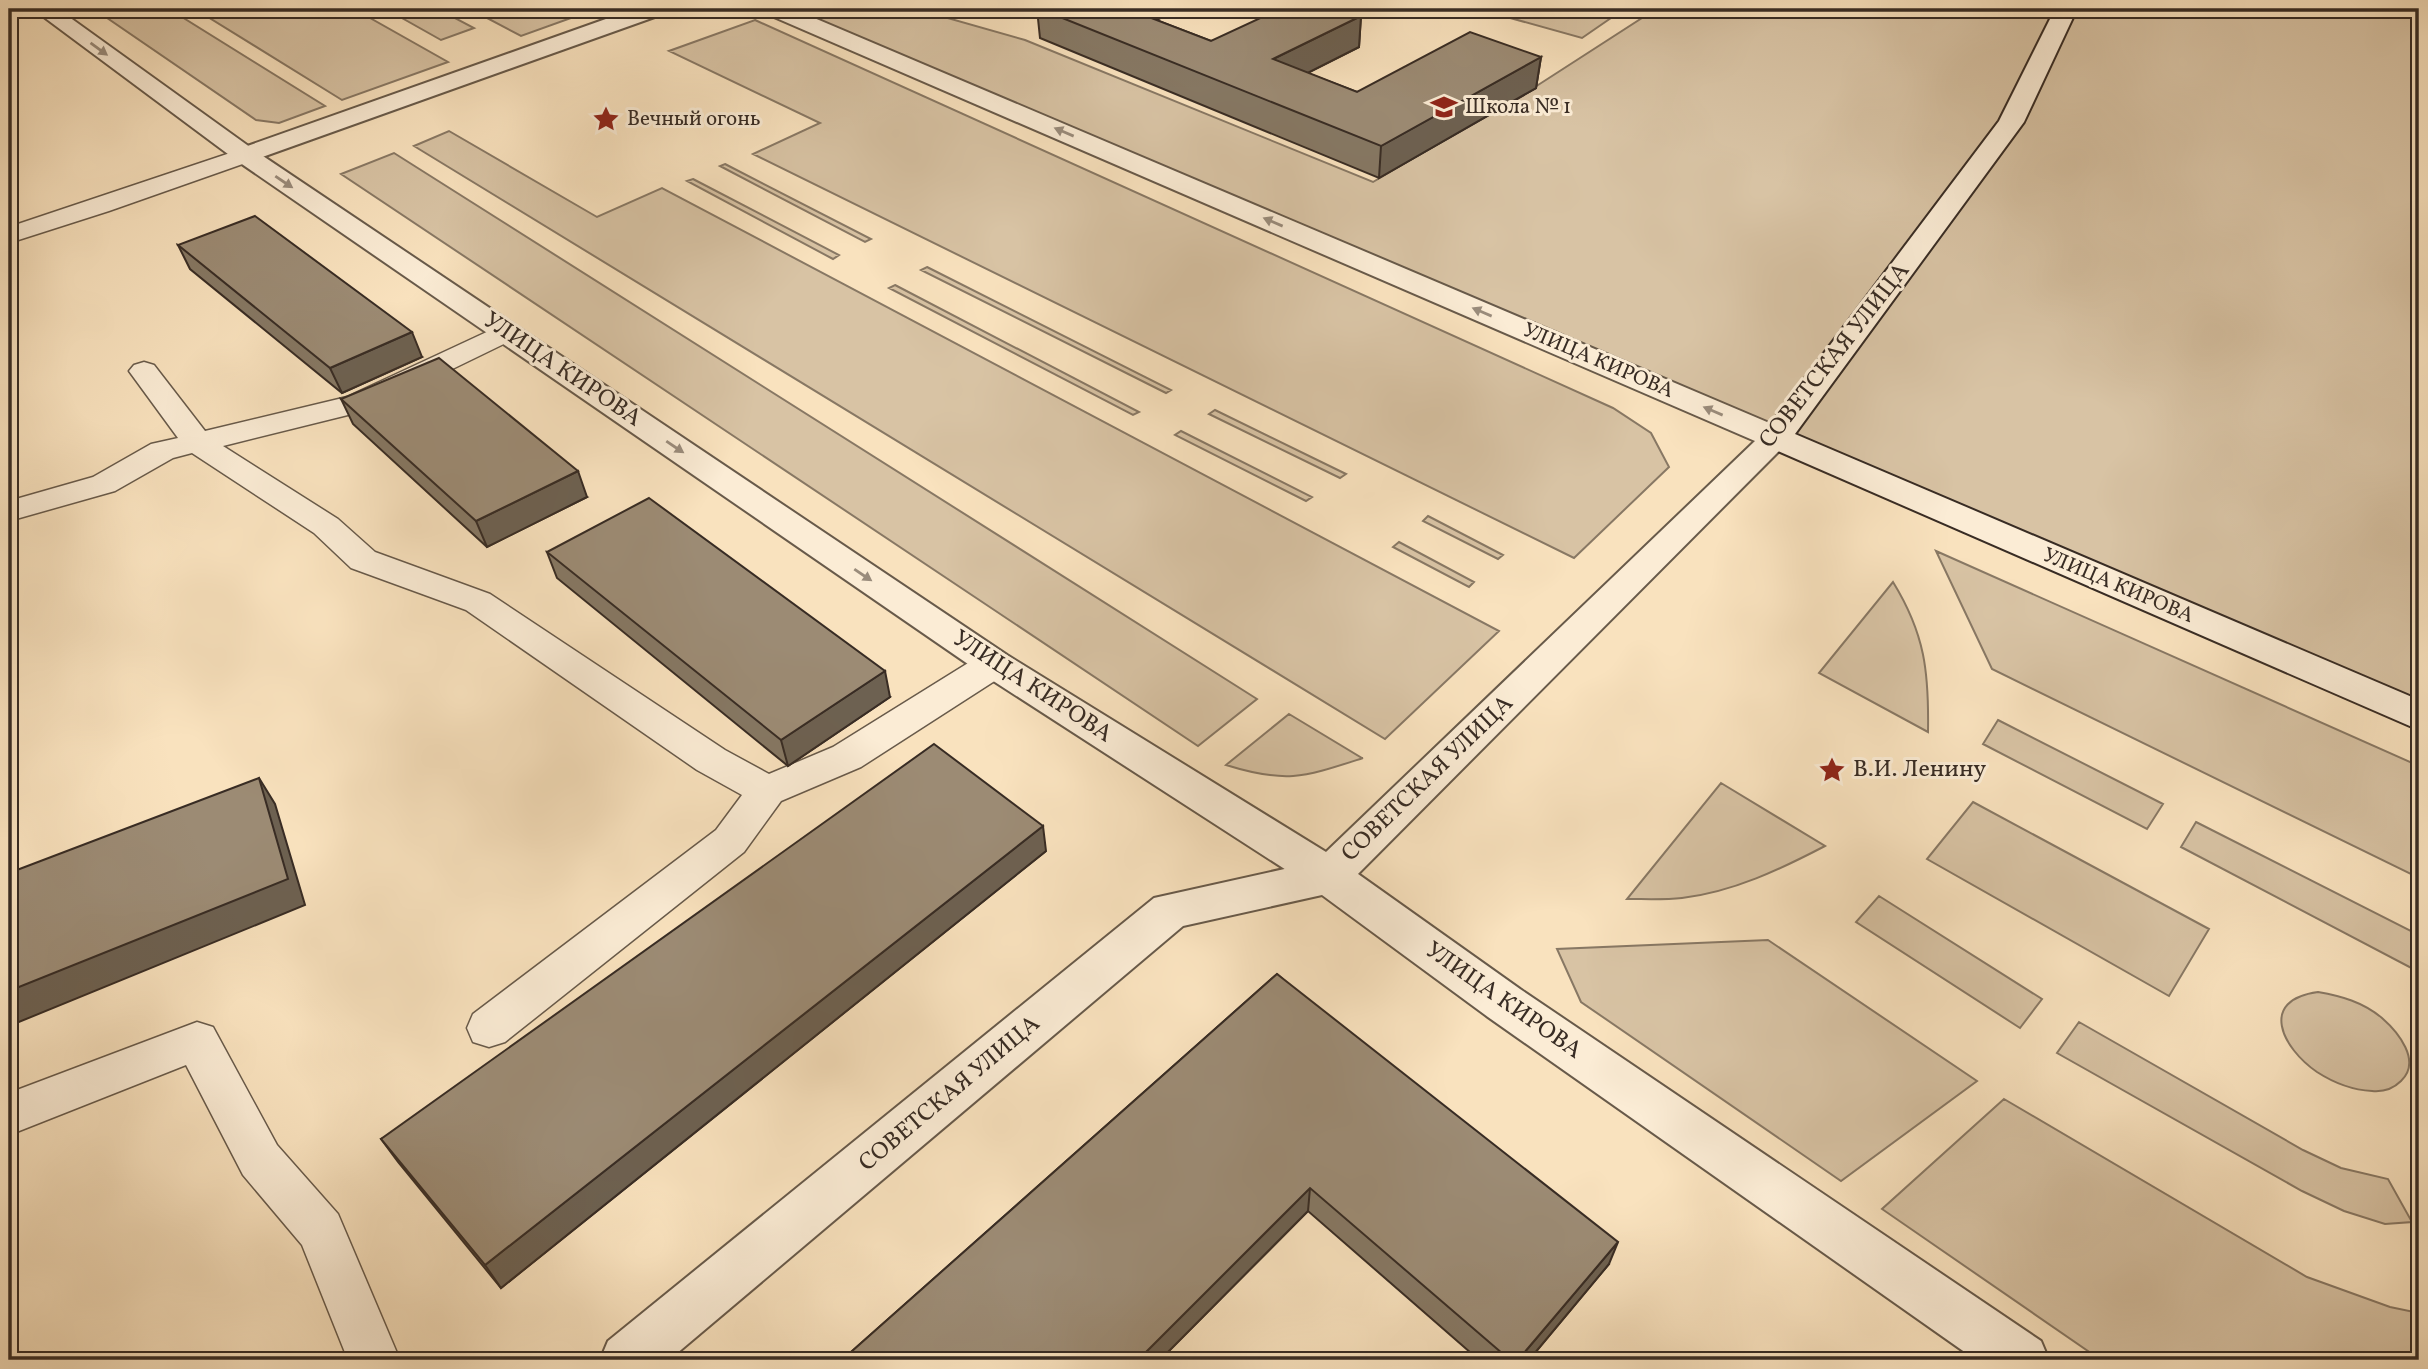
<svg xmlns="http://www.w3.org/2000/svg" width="2428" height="1369" viewBox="0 0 2428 1369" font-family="Vollkorn,serif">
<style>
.green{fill:#d8c3a4;stroke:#887864;stroke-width:2}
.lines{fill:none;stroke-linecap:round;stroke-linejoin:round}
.service-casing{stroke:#685a4a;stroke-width:3}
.minor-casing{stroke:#685a4a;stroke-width:4}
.tertiary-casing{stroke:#685a4a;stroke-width:4}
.secondary-casing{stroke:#382c24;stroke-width:4}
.service{fill:#fbecd5;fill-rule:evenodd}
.minor{fill:#fbecd5;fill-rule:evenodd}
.tertiary{fill:#fbecd5;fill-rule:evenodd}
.secondary{fill:#fbecd5;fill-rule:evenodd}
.wall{fill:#867864;stroke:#382c24;stroke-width:2}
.shaded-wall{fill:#6d6151;stroke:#382c24;stroke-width:2}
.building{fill:#9c8b74;stroke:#382c24;stroke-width:2}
.oneway{fill:#9a8c7c}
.labels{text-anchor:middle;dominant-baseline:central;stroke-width:6;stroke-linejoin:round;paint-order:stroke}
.far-poi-label{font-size:21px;fill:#382c24;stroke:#fbecd5;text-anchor:start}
.far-street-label{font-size:21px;fill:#382c24;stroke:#fbecd5}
.street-label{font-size:24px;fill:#382c24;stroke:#fbecd5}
.poi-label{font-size:24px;fill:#382c24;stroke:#fbecd5;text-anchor:start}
</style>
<rect width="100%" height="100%" fill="#f9e2be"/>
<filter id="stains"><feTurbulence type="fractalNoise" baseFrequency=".00286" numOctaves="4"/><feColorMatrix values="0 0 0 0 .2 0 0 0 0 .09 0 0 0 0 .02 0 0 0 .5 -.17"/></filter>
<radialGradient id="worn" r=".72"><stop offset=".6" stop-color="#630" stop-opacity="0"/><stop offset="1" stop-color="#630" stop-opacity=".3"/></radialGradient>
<path class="green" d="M94,9H169L325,106L279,123L256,120Z
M195,9H354L448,62L342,100Z
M386,9H438L474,28L441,40Z
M470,9H596L521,36Z
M775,9H916L1025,40L1373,182L1535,87L1656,9H2419V716Z
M1478,9H1624L1582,38Z
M755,20L1613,408L1651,433L1669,467L1574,558L753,154L820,123L669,51Z
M449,131L597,217L662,188L1499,631L1385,739L414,146Z
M394,153L1257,699L1198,746L341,174Z
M725,164L871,239L865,242L720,166Z
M693,179L839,255L833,259L687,181Z
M927,267L1171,390L1166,393L921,270Z
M895,285L1139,412L1133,415L889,288Z
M1215,410L1346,474L1340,478L1209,414Z
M1181,431L1312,497L1306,501L1175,435Z
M1428,516L1503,555L1498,559L1423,521Z
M1399,542L1474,582L1469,587L1393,547Z
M1936,551L2419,766V878L1992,669Z
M1893,582C1925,634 1929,672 1928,732L1819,673Z
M1289,714L1362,758H1363C1304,777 1287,784 1226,765Z
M1998,720L2163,804L2147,829L1983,744Z
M1721,783L1825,846C1781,869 1733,892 1682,898C1664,900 1645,899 1627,899Z
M1973,802L2209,929L2169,996L1927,859Z
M2196,822L2419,935V972L2181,847Z
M1879,896L2042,999L2020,1028L1856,922Z
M1768,940L1977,1081L1841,1181L1581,1002L1557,949Z
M2318,992C2341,996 2363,1002 2382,1018C2398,1032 2422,1061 2401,1081C2393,1089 2383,1092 2372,1091C2352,1090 2334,1083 2317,1072C2282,1048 2258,1000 2318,992Z
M2079,1022L2303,1150L2341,1168L2388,1179L2412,1222L2385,1224L2344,1211L2302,1191L2057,1053Z
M2004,1099L2307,1277L2390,1307L2419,1313V1360H2101L1882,1209Z"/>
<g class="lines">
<g class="service-casing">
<path id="service" d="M245,148L254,150L257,155L254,160L109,211L9,243V227Z
M506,323L516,326L520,332L516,338L368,410L223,446L338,519L375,552L490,594L725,750L769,774L833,747L981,655L994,651L1007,655L1012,664L1007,673L861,767L781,801L744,852L505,1042L489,1047L473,1042L467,1028L473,1014L716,830L742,795L697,770L466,610L351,568L314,533L192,453L173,458L115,491L9,521V501L93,477L151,444L178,438L129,371L134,365L144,362L154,365L205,431L347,397Z
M197,1022L213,1027L277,1145L338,1214L400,1360H348L302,1245L243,1175L186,1065L9,1135V1093Z"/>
</g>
<g class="minor-casing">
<path id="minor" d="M634,9H666L663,14L254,160L245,163L236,160L232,155L236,150Z
M1329,859L1344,864L1520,989L2041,1341L2049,1360H1976L1488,1017L1322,895L1183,926L669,1360H600L608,1341L1154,898Z"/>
</g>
<g class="tertiary-casing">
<path id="tertiary" d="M33,9H58L254,150L1007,655L1326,852L1755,441L767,14L764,9H793L1788,431L1792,438L1344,888L1329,893L1314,888L981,673L236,160Z"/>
</g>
<g class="secondary-casing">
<path id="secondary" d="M2055,9H2077L2024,122L1795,434L2419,700V730L1764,445L1760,438L1999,121Z"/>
</g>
<use href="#service" class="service"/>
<use href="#minor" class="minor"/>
<use href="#tertiary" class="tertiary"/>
<use href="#secondary" class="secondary"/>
</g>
<path class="wall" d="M1037,9H1181L1156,20L1211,41L1361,16L1359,47L1307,73L1357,92L1541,57L1536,88L1379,178L1040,38Z
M1189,9H1212L1202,14Z
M178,245L422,357L342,393L190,269Z
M341,399L587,497L487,547L353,424Z
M547,552L890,697L788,766L557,578Z
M1046,851L501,1288L398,1162L381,1139Z
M1277,974L1609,1264L1529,1360H1479L1308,1211L1160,1360H842Z"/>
<path class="shaded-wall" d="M1120,9H1181L1121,35Z
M1202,9H1212L1202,14Z
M1361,16L1359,47L1272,91L1273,59Z
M1541,57L1536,88L1379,178L1381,146Z
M412,332L422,357L342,393L330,368Z
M578,471L587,497L487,547L476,521Z
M885,671L890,697L788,766L781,740Z
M259,778L275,804L305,905L9,1026V991Z
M1043,826L1046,851L501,1288L485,1265Z
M1310,1188L1308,1211L1160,1360H1138Z
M1618,1242L1609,1264L1529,1360H1518Z"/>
<path class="building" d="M1040,9H1128L1211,41L1280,9H1339L1361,16L1273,59L1357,92L1470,32L1541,57L1381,146Z
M255,216L412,332L330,368L178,245Z
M439,358L578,471L476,521L341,399Z
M649,498L885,671L781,740L547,552Z
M934,744L1043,826L485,1265L381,1139Z
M259,778L288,879L9,991V873Z
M1277,974L1618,1242L1518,1360H1510L1310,1188L1138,1360H842Z
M1783,1353L1793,1360H1778Z"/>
<defs><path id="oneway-solid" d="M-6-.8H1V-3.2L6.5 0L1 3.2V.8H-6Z" transform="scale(1.75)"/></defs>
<g class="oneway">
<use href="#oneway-solid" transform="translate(99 49) rotate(36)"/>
<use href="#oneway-solid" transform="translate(1064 132) rotate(-157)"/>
<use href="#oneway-solid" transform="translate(284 182) rotate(34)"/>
<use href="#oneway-solid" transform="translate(1273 222) rotate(-157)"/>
<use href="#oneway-solid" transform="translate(1482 312) rotate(-157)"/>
<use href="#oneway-solid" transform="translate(1713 411) rotate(-157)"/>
<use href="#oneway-solid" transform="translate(675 447) rotate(34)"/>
<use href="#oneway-solid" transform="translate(863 575) rotate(34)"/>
</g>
<defs>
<g id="school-bare" transform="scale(2.1)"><path d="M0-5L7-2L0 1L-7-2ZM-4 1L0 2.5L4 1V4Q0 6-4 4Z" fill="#8f2418" stroke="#fbecd5" stroke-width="2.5" paint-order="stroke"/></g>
<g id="sight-bare" transform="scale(2.1)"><path d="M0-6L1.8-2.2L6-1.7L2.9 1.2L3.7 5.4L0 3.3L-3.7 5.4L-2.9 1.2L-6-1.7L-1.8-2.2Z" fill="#8f2418" stroke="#fbecd5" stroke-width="2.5" paint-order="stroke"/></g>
</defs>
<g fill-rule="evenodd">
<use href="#school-bare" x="1444" y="107"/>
<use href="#sight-bare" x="606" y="119"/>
<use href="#sight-bare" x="1832" y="770"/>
</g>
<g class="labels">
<g class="far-poi-label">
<text x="1465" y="107">Школа № 1</text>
<text x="627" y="119">Вечный огонь</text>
</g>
<g class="far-street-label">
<text transform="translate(1598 361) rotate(23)">УЛИЦА КИРОВА</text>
<text transform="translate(2118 586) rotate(23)">УЛИЦА КИРОВА</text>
</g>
<g class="street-label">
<text transform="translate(1835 356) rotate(-52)">СОВЕТСКАЯ УЛИЦА</text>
<text transform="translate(562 370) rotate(34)">УЛИЦА КИРОВА</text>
<text transform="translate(1032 687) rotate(33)">УЛИЦА КИРОВА</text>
<text transform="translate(1428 779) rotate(-44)">СОВЕТСКАЯ УЛИЦА</text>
<text transform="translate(1503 1001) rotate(35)">УЛИЦА КИРОВА</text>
<text transform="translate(950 1094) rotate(-40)">СОВЕТСКАЯ УЛИЦА</text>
</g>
<g class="poi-label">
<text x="1853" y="770">В.И. Ленину</text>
</g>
</g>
<rect width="2428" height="1369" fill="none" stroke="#f9e2be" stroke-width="35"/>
<rect x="10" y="10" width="2407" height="1348" fill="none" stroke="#382c24" stroke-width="3.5"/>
<rect x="18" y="18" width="2393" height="1334" fill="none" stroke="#382c24" stroke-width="2"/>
<rect width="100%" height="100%" filter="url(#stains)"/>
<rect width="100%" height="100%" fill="url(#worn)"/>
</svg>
